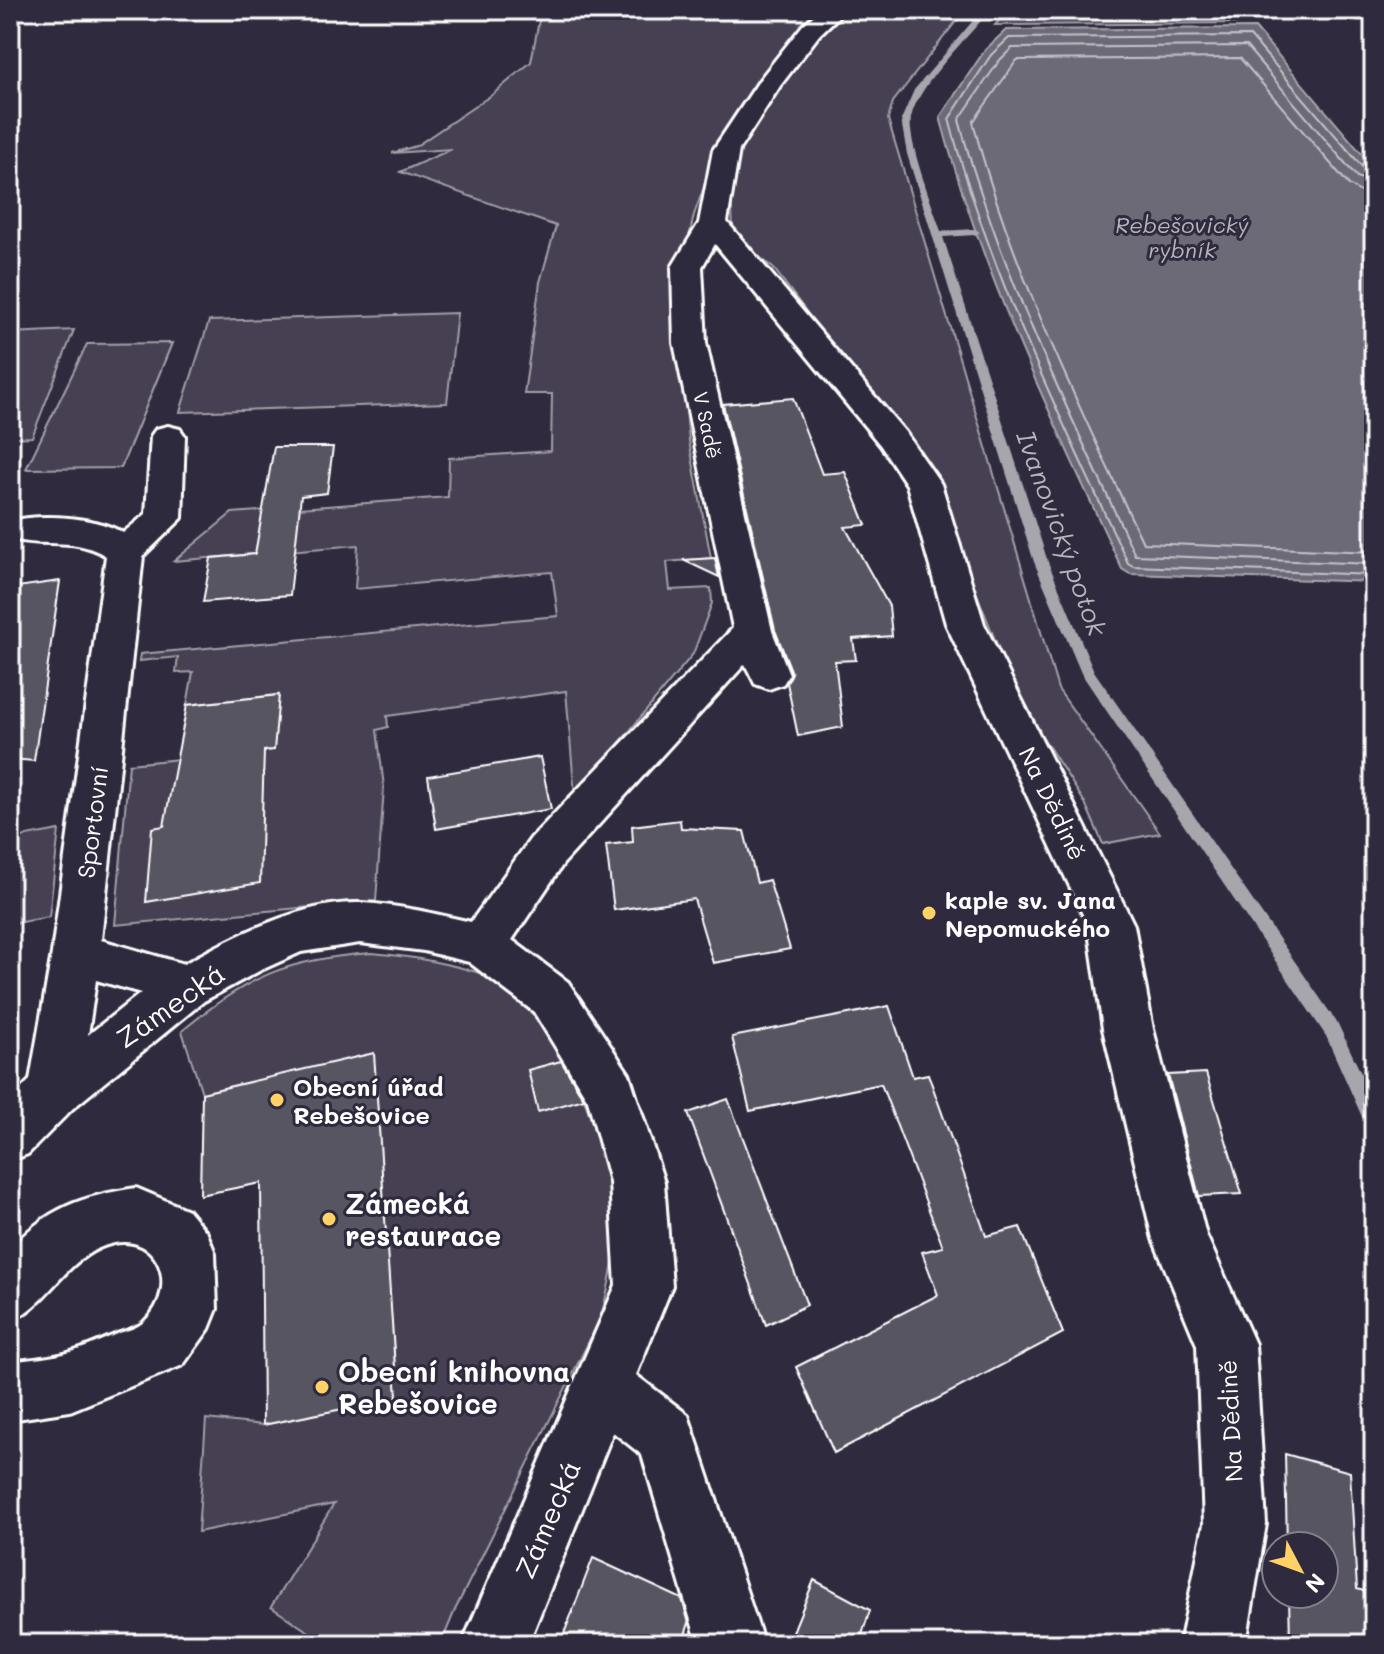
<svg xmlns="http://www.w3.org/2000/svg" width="1384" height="1654" viewBox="0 0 1384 1654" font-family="Mali,sans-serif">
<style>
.green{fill:#464152;stroke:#a2a0a8;stroke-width:2}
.water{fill:#6d6a77;stroke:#a7a6ad;stroke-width:2}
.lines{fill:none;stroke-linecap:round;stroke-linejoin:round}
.shore{stroke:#c5c3c9;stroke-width:2}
.stream{fill:#a7a6ad;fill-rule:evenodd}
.building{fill:#595564;stroke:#fff;stroke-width:2}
.minor-casing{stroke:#fff;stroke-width:6}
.minor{fill:#2f2a3d;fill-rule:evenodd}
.poi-dot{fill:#ffd166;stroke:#2f2a3d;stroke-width:3}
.labels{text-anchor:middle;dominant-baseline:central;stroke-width:6;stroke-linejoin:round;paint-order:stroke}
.far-street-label{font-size:20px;fill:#fff;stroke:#2f2a3d}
.far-water-label{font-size:22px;font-style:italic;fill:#b6b4bb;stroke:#2f2a3d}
.street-label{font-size:24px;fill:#fff;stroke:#2f2a3d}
.poi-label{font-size:24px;font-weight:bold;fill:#fff;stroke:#2f2a3d;text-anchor:start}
.water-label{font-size:26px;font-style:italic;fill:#b6b4bb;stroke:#2f2a3d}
.near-street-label{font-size:28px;fill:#fff;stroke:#2f2a3d}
.near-poi-label{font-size:28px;font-weight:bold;fill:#fff;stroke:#2f2a3d;text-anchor:start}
</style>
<rect width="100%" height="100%" fill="#2f2a3d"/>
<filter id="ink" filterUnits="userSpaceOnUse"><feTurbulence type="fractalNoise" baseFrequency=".0125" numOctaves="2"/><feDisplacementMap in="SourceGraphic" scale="16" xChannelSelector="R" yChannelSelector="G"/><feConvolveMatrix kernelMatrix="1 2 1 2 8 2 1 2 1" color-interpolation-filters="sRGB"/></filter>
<g filter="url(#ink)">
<path class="green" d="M541,10H818L811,26L720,142L694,215L675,298L689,441L711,558L667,562L670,590L711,588L712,603L693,654L575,797L566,691L387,716L388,727L377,730L384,787L376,901L115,925L129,764L273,750L278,695L187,705L193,672L176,673L178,657L139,661L140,654L558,616L552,572L355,589L358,545L174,561L232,513L448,497L449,458L551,451L552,394H524L540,282L556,226L400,172L452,149L392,153L416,146L493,94L531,62Z
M840,10H957L946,19L957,20L893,102L888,119L1058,689L1160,833L1103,844L1085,803L1020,702L929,474L774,269L733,235C733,218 730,197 733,180C746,110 795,61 840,10Z
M1008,10H1233L1243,23L995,25Z
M457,313L447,403L180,412L209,321Z
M74,330L32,437L10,438V333Z
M172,343L121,468L26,469L87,344Z
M59,830L49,917L10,924V839Z
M372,953C411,956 493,969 523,994C543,1010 558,1038 574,1058L529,1070L538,1111L584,1099C595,1132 610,1167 614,1201C619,1240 611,1282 600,1319L455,1610L441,1644H327L271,1607L334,1504L198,1532L206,1419L263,1425L397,1398L373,1054L202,1093L182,1031C248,976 286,959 372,953Z"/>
<path class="water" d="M1255,28L1374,168V582L1130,574L1122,569C1053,421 982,275 940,117L985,50L1006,30Z"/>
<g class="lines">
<path class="shore" d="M1374,173L1365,170L1250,36L1009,38L991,55L949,119C990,274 1060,418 1128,563L1133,566L1374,575
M1374,183L1357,177L1246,46L1012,48L999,61L959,120C1000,272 1069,413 1135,555L1374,564
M1374,195L1362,193L1349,185L1240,58L1017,60L973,122C1011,269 1079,406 1143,543L1374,552"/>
<path class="stream" d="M982,10H990C968,38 918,84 911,118C907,141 933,206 941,231L975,229L980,232L975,235L943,237L1048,562L1094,671L1338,1024L1374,1101V1131L1367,1128L1326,1036L1081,673L1034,562L907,154L901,120L914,90Z"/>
</g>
<path class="building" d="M793,398L822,474L845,472L866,525L845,527L889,606L892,636L853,639L856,660L835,661L843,727L798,736L787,683L792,673L775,630L723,404Z
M274,447H333L327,493L301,496L290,595L203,602L211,558L255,554Z
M715,558L719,577L683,560Z
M60,581L34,761L10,759V588Z
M279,695L274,750L264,751L260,883L146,902L152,828L164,826L187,705Z
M540,757L551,809L436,829L428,776Z
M680,820L681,828L744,831L757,883L769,880L790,949L713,963L694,899L614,910L606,845L633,842L632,826Z
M889,1006L913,1077L928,1074L986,1236L1020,1227L1063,1333L834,1453L796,1367L938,1295L922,1252L943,1247L881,1084L750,1111L732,1037Z
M374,1053L397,1398L263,1425L261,1183L200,1195L202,1093Z
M561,1061L584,1099L538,1112L528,1070Z
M1206,1073L1242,1194L1199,1196L1168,1075Z
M728,1099L807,1305L766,1325L688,1113Z
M1285,1454L1350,1472L1357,1589L1374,1594V1644H1290L1289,1594H1324V1546H1287Z
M593,1558L682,1599L689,1623L682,1644H560Z
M814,1580L870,1610L859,1644H788Z"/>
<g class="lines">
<g class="minor-casing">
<path id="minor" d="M820,10H845L819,35L780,86L739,150L727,222L905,432L941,484L984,624L1134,925L1153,1029L1206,1235L1255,1344L1266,1524L1246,1644H1180L1204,1524L1197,1345L1153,1239L1103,1029L1088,925L946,624L907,485L881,446L715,244L702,267L706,343L772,631L789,674L783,684L769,689L755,684L745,664L563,864L512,940L568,982L629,1074L664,1182L672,1286L636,1375L688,1415L764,1644H698L642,1455L613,1432L528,1644H462L616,1285L610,1182L588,1100L534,1012L469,962L424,951L360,943L301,952L259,971L204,1001L72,1109L28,1154L10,1161V1100L30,1080L52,953L106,556C74,536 47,548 12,539V521C42,513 97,517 123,533L146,514L151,436L156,429L168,426L180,429L185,436L182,518L143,556L101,940L184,964C235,936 302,901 362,903C399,905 436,914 471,922L531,838L733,628L674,343L672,267L699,223L713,150L761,78L803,25ZM96,980L141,993L88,1035Z
M136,1188L188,1210L207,1233L215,1253L217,1309L209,1329L183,1365L70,1411L10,1420V1362C30,1359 52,1358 71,1352C86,1348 102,1340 117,1334C125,1331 138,1328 144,1322C183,1286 156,1222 99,1248C62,1265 46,1306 10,1321V1250C46,1208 83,1196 136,1188Z"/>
</g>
<use href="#minor" class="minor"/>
</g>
</g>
<g class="poi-dot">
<circle cx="929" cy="913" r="8"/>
<circle cx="277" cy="1100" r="8"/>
<circle cx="329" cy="1219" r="8"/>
<circle cx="322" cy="1387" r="8"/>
</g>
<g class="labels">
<g class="far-street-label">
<text transform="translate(708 425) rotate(78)">V Sadě</text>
</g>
<g class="far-water-label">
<text x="1182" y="224">Rebešovický<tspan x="1182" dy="25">rybník</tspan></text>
</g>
<g class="street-label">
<text transform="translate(1053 803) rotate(64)">Na Dědině</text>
<text transform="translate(92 822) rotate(-83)">Sportovní</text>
<text transform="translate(1230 1421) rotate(-93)">Na Dědině</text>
</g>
<g class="poi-label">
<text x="945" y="899">kaple sv. Jana<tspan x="945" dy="28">Nepomuckého</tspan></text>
<text x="293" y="1086">Obecní úřad<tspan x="293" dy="28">Rebešovice</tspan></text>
</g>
<g class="water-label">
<text transform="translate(1062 533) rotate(70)">Ivanovický potok</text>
</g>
<g class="near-street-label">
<text transform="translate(170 1005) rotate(-35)">Zámecká</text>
<text transform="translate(547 1519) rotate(-67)">Zámecká</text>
</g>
<g class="near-poi-label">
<text x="345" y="1203">Zámecká<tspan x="345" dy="32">restaurace</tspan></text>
<text x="338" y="1371">Obecní knihovna<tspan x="338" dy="32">Rebešovice</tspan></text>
</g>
</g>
<rect width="1384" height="1654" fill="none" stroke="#2f2a3d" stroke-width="40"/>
<rect x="20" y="20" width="1344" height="1614" fill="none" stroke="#fff" stroke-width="3" filter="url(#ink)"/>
<g transform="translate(1300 1570) rotate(131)"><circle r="38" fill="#2f2a3d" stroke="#827f8b" stroke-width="2"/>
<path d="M0-6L14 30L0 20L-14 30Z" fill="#ffd166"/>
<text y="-12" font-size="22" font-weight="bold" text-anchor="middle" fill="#ffffff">N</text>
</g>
</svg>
